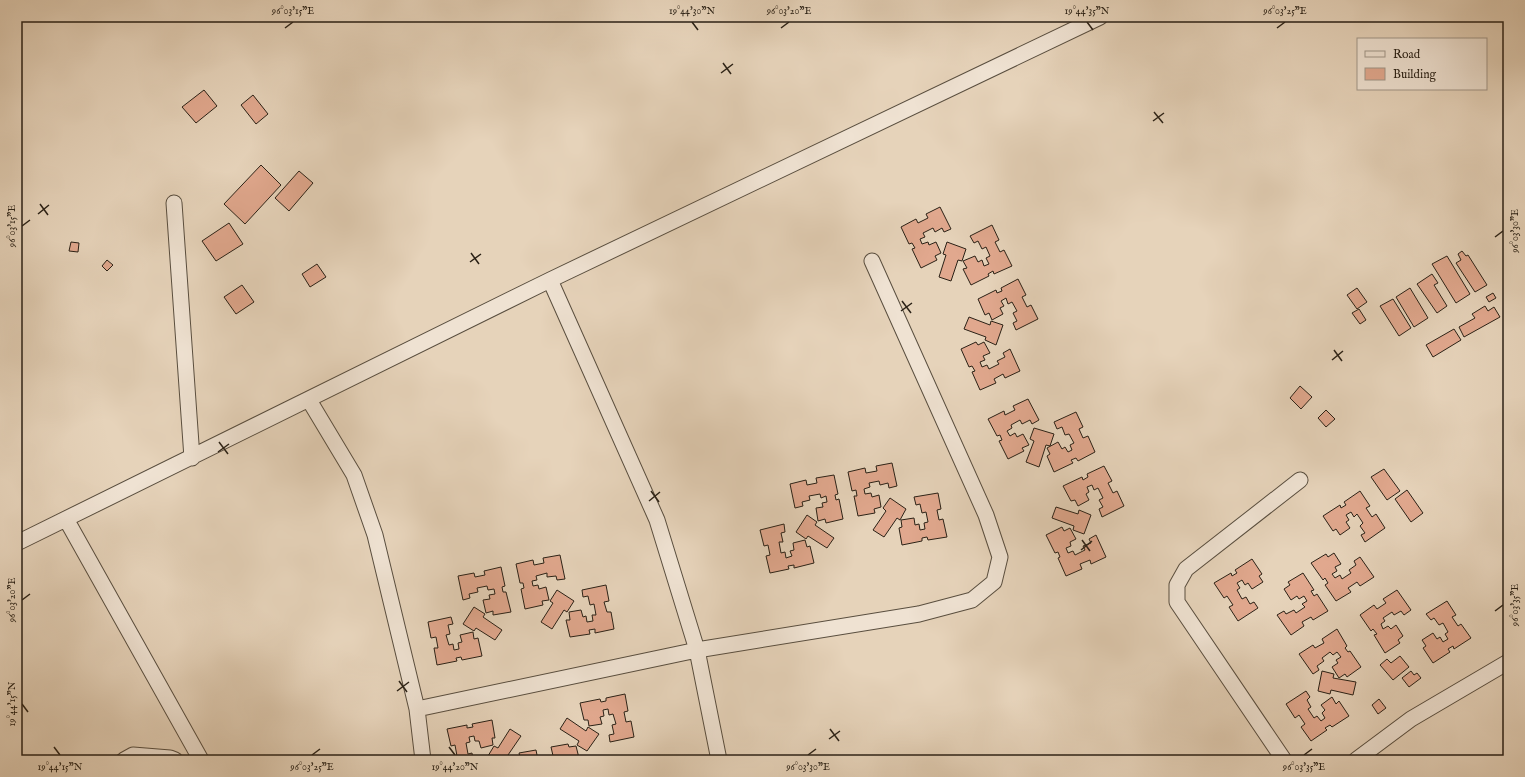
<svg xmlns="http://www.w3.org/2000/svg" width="1525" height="777" viewBox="0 0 1525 777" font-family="'IM FELL English',serif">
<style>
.building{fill:#e1a88e;stroke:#2a2116}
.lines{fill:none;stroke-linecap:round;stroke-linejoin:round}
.street-casing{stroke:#594e3f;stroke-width:17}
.street{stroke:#efe2d2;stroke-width:15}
.ticks{fill:none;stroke:#2a2116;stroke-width:1.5}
.neatline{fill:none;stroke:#2a2116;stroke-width:1.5}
.ticks-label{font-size:10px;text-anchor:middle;fill:#2a2116}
</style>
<rect width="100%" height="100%" fill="#e6d3ba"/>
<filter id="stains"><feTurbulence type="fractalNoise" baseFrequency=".005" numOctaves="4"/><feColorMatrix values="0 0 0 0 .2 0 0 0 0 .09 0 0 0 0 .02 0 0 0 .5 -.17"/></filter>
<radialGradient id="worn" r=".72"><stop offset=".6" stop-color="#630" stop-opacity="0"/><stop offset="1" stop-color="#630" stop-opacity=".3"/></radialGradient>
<path class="building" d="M204,90L217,106L196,123L182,107Z
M253,95L268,114L256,124L241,105Z
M261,165L281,185L245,224L224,204Z
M299,171L313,183L289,211L275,198Z
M940,207L951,229L944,232L942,228L935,232L933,228L923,233L925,237L920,239L922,244L928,242L929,245L936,242L941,253L935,256L937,260L921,268L912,249L915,248L912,243L909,244L901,227L916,219L918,223L928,218L926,214Z
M229,223L243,244L216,261L202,241Z
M992,225L999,240L995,242L1000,252L1004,250L1012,266L994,274L993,271L988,274L989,276L971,285L963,269L967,268L963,261L975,256L978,262L982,260L984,266L989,264L986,258L990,256L986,247L982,249L978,241L974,243L970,236Z
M71,242L79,243L78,252L69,251Z
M947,242L966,249L962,261L958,260L951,281L939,277L946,255L943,254Z
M1462,251L1466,256L1468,255L1487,285L1475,292L1456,263L1461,260L1458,254Z
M1447,256L1470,294L1456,303L1432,264Z
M107,260L113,265L107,271L102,266Z
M317,264L326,277L310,287L302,274Z
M1432,274L1438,283L1434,285L1447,306L1437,313L1417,284Z
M1018,279L1026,295L1022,297L1027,307L1031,305L1038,319L1016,330L1013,323L1017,321L1013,313L1017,311L1012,302L1008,304L1006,298L1001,301L1004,306L1000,308L1003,314L992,320L989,313L985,315L978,299L996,290L997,293L1002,291L1001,288Z
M242,285L254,302L236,314L224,297Z
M1357,288L1367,302L1357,309L1347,295Z
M1410,288L1428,318L1414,327L1396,297Z
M1493,293L1496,298L1489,302L1486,297Z
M1393,299L1411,328L1399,336L1380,306Z
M1485,306L1488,311L1494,307L1500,317L1464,337L1459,327L1475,318L1472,314Z
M1359,309L1366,320L1360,324L1352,313Z
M969,317L990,325L991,321L1003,325L996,345L985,340L986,337L964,329Z
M1454,329L1461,340L1433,357L1426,345Z
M976,342L978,345L984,342L990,353L983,356L985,360L980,362L982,367L987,365L989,369L999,364L997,361L1005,357L1003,353L1010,349L1020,371L1005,378L1003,374L994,379L996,383L980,390L972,372L975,371L972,366L969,367L961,349Z
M1300,386L1312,397L1301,409L1290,398Z
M1028,399L1039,420L1032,424L1030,420L1022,424L1020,420L1011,425L1012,428L1007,431L1010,436L1015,433L1017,437L1023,434L1029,445L1022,448L1024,451L1008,459L999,441L1002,440L1000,435L997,436L988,419L1004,411L1005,415L1015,410L1013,406Z
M1326,410L1335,419L1326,427L1318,418Z
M1076,412L1083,427L1079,429L1083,438L1088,436L1095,452L1078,461L1076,458L1071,460L1073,463L1054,472L1047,456L1050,454L1047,448L1058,442L1062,449L1065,447L1068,452L1072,450L1070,445L1074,443L1069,434L1065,435L1062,427L1057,429L1054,422Z
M1034,428L1054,434L1050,446L1046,445L1039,467L1026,462L1034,441L1030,439Z
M892,463L897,486L889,488L888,483L880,485L879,481L869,483L870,487L864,489L865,494L871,493L872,497L879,495L881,507L874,509L875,513L858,516L854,496H857L856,490L852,491L848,472L865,468L866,473L877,471L876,466Z
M1104,466L1112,481L1108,483L1113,493L1117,491L1124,506L1102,517L1099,509L1103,507L1099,500L1103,498L1098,488L1094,490L1092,485L1087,487L1089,492L1086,494L1089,500L1078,506L1075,500L1071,501L1063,486L1082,477L1083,480L1088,477L1087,474Z
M1384,469L1400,491L1387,500L1371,477Z
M834,475L838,494L835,495L836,500L839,499L843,519L826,523L825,519L818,521L816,508L823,507L822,503L827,502L826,496L821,498L820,494L809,496L810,500L802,502L803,506L795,508L790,484L806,480L807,485L817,483L816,478Z
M1407,490L1423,513L1411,522L1395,499Z
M1360,491L1370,506L1366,508L1372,517L1376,514L1385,528L1365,542L1361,535L1365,533L1360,526L1363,523L1357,514L1354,517L1351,512L1346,515L1349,520L1346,522L1350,528L1340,535L1336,529L1333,531L1323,516L1340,505L1341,508L1346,505L1344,502Z
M938,493L941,509L937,510L939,520L943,519L947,537L928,540L927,537L922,538V541L902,545L899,528L902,527L901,520L914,518L915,525L919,524L920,530L925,529L924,523L928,522L926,512L922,513L920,504L916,505L914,497Z
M890,498L906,509L900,520L897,518L884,537L873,530L886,511L883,508Z
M1056,507L1078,514L1079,510L1091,515L1084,534L1073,530L1074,526L1052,518Z
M807,515L817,522L815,525L834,538L827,548L808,536L806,539L796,532Z
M784,524L785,532L781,533L783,542H779L781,553L785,552L786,558L792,556L790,551L794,550L793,543L805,540L807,547L810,546L814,563L794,568V565L788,566L789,569L770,573L766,556L770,555L768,545L764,546L760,530Z
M1062,527L1064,531L1070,528L1076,539L1070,542L1071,546L1066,548L1068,553L1073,551L1075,555L1085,550L1083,546L1091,543L1089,539L1096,535L1106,557L1091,564L1090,560L1080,564L1082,569L1066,576L1058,558L1060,557L1058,552L1055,553L1046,535Z
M1334,553L1341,564L1335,567L1337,571L1332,574L1335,578L1340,575L1342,579L1351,573L1349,570L1356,565L1354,561L1360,557L1374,577L1360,586L1357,582L1348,588L1351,592L1336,601L1325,585L1328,583L1325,578L1323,580L1311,563L1326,554L1328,557Z
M560,555L565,579L557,580L556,576L547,577V573L536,576L537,580L532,581L533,586L538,585L539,589L546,587L549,600L542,601L543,605L525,609L521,589L524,588L523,583H520L516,564L533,560L534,565L544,563L543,558Z
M1252,559L1262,574L1259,576L1263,582L1252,589L1248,583L1245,585L1242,580L1237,583L1240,588L1237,590L1242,599L1246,597L1250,604L1254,602L1258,608L1238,621L1229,607L1233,605L1227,596L1224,598L1214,583L1231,573L1232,576L1237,573L1235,570Z
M501,567L505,586L502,587L503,592H506L511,612L493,615V611L486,613L483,600L490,599L489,595L495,594L494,589L488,590L487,586L477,588L478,592L469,594L470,598L463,600L458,576L474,573L475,577L485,575L484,571Z
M1303,573L1314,590L1311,591L1314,596L1317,594L1328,611L1313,620L1311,617L1302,622L1304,626L1291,635L1277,615L1284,611L1286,614L1294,610L1296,613L1305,607L1302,604L1307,601L1304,596L1299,599L1297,596L1291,600L1284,589L1290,585L1288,582Z
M606,585L609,601L604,602L607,612H611L614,629L595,633V629L589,630L590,634L570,637L566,620H570L569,612L581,610L583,617L586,616L587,622L593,621L592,615H596L594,604L590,605L588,596L583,597L582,590Z
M557,590L574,601L567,612L564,610L552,629L541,622L553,603L550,601Z
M1397,590L1411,610L1404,615L1401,611L1394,615L1392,612L1383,618L1385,621L1381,624L1383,629L1388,626L1391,629L1396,625L1403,636L1398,640L1400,643L1385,653L1374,635L1377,634L1373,629L1371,631L1360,615L1374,605L1377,609L1386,603L1383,599Z
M1447,601L1456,615L1452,617L1458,626L1461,624L1471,638L1454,649L1453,646L1448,649L1450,652L1433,663L1423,648L1426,646L1422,640L1433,633L1437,639L1440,637L1443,642L1448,639L1445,634L1448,632L1443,623L1439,625L1434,618L1431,620L1426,614Z
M474,607L485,614L483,617L502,630L495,640L476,628L474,631L463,624Z
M451,617L453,624L448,625L450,634L446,635L449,645L453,644L454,650L459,649L458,643L462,642L460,635L473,632L474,639L478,638L482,656L462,660L461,657L456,658L457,661L437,665L434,648H438L436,637L431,638L428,622Z
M1337,629L1347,646L1345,648L1348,652L1350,651L1361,667L1347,677L1345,674L1339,678L1332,667L1338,663L1336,660L1341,657L1337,652L1333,655L1330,652L1322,658L1324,661L1317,666L1319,670L1313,674L1299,654L1313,645L1315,648L1324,643L1322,639Z
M1400,656L1409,667L1393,680L1380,665L1387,659L1391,663Z
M1322,671L1334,674L1333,678L1356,682L1353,695L1331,690L1330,694L1318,691Z
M1411,671L1414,675L1417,673L1421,678L1409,687L1402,678Z
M1306,691L1310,697L1307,700L1311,707L1308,709L1314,718L1317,716L1321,721L1325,718L1322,713L1325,710L1321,705L1332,697L1336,704L1339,701L1349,716L1332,727L1330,725L1325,728L1327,730L1311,741L1301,727L1305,724L1299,715L1295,718L1286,704Z
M625,694L628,711L624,712L626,722L631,721L634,737L610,742L609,735L614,734L612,725L616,724L613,714L609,715L608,709L603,710L604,716L600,717L602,724L589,726L588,720H584L580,703L600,699L601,702L606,701V698Z
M1379,699L1386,708L1378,714L1372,705Z
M567,718L586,731L588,727L599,734L587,751L577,745L579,741L560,729Z
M492,720L495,738H492L493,745L481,748L479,741H475L474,736L469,737L470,742L466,743L468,754L472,753L473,760H453V756H457L455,745L451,746L447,729L467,725V728L473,727L472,724Z
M510,729L521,736L508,755L511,757L510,760H493L488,756L494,746L498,748Z
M568,744L569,747L576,746L579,758L554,760L551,747Z
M536,750L538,760H513V758L520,757L519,753Z"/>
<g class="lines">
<g class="street-casing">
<path id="street" d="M174,203L192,458
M550,280L657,520L697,650L719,760
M309,400L354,475L375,535L417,709L423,760
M66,519L201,760
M17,543L550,280L1100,17
M417,709L697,650L919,614L972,600L994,582L1000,557L986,515L872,261
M124,760L133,755L170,758L175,760
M1284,760L1177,602V585L1186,569L1300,480
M1356,760L1411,719L1508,662"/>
</g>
<use href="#street" class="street"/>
</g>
<path class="ticks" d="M692,22L698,30M1087,22L1093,30M285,28L293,22M781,28L789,22M1277,28L1285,22M723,63L731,74M721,73L733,64M1154,112L1163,123M1153,121L1164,113M40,204L48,215M38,214L49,205M22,226L30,220M1495,237L1503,231M471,253L479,264M470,262L481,254M902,301L911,313M901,311L912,303M1334,350L1342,361M1332,360L1343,351M219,442L228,454M218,452L229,444M651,491L659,502M649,501L660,492M1082,540L1090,551M1081,550L1092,541M22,600L30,594M1495,611L1503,605M399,681L407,692M397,691L409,682M22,704L28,712M830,729L839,741M829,739L840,731M54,747L60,755M449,747L455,755M312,755L320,749M808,755L816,749M1304,755L1312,749"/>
<rect width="1525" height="777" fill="none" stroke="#e6d3ba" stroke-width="44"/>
<rect x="1357" y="38" width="130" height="52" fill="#efe2d2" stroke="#a09587"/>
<rect x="1365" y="51" width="20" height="6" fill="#efe2d2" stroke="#a09587"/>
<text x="1393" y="58" font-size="12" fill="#2a2116">Road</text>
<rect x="1365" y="68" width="20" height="12" fill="#e1a88e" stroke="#a09587"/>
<text x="1393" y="78" font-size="12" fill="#2a2116">Building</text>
<rect x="22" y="22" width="1481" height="733" class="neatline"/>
<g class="ticks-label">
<text x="293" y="14">96°03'15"E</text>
<text x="692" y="14">19°44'30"N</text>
<text x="789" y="14">96°03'20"E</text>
<text x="1087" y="14">19°44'35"N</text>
<text x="1285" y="14">96°03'25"E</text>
<text transform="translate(11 226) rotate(-90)" y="4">96°03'15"E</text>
<text transform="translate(1514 231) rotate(-90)" y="4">96°03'30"E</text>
<text transform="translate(11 600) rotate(-90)" y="4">96°03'20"E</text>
<text transform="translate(1514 605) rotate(-90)" y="4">96°03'35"E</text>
<text transform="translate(11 704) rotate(-90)" y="4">19°44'15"N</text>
<text x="60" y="770">19°44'15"N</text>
<text x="312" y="770">96°03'25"E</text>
<text x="455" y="770">19°44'20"N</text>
<text x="808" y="770">96°03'30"E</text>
<text x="1304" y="770">96°03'35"E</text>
</g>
<rect width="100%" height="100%" filter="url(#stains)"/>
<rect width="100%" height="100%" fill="url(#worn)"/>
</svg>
